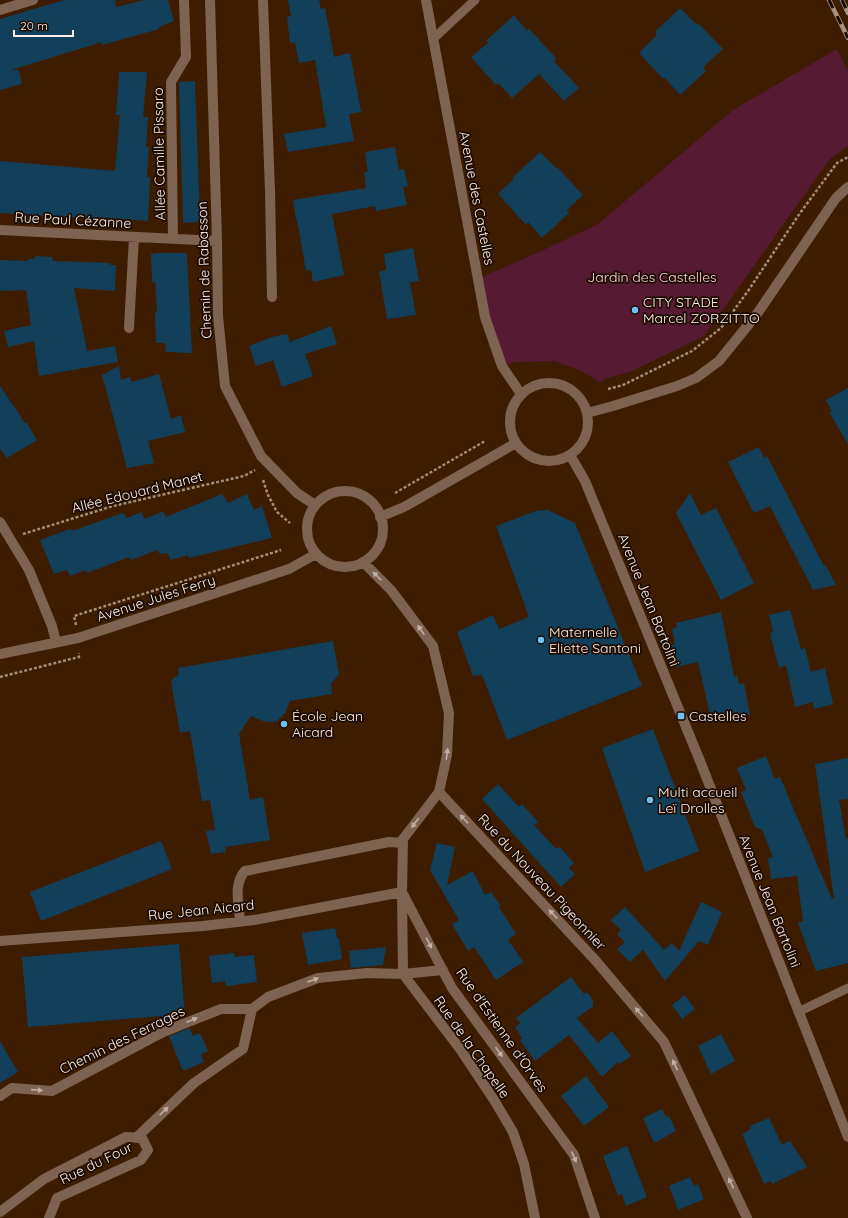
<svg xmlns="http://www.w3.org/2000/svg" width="848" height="1218" viewBox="0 0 848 1218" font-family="Quicksand,sans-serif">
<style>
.green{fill:#561a33}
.building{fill:#12405a}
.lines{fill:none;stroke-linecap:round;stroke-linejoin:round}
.path{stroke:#a28c7a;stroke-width:2.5;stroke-dasharray:3 2;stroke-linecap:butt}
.lane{stroke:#7d6350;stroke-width:9}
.street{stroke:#7d6350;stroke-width:10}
.rail-casing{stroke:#a89382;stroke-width:4.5}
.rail{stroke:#1c0a00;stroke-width:3;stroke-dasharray:9;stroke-linecap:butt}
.oneway{fill:#c2b0a3}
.poi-dot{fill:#71c1f4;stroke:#1c0a00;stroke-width:1.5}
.labels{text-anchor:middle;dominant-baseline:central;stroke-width:3.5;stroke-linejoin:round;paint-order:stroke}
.street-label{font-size:14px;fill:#fbefe7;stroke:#1c0a00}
.park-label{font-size:14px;fill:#fed2df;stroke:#1c0a00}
.poi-label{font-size:14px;fill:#fbefe7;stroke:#1c0a00;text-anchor:start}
</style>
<rect width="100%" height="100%" fill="#3e1c00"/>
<path class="green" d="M837,49L848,71V146L830,159L704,336L630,372L607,378L600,382L579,370L554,361L516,362L502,366L478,279L550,247L598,224L733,110Z"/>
<path class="building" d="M64,0H115L116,7L144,0H168L174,21L159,27V29L102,45V42L11,70H19L22,84L0,90V19Z
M288,0H319L321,9L325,8L334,57L350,53L361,112L349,114L354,141L288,152L284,134L326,127L315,60L299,63L295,42L290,43L287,17L291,16Z
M680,8L697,25L698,23L723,49L703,67L706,71L680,95L665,78L663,79L639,53L657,35L655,32Z
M514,15L527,31L529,29L556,58L554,61L579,88L564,101L539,74L512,98L498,83L496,85L471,57L488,43L486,41Z
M119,72H147L143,117H148L146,147H149L147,177H150L148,221L99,217V219L0,213V161L115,171L120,115H116Z
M195,81L200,222L183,223L179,82Z
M395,147L399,170L404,169L408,186L403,187L407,205L376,211L375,206L332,214L344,275L313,282L311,270L306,271L297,220H296L293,200L366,188L364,172H368L365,152Z
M540,152L556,168L557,167L583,195L567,210L569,213L542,238L528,222L526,225L498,194L514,179L512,178Z
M413,248L419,281L410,282L416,315L387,319L379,272L386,270L384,254Z
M159,253H187L192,353L166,352L165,343H156L155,312H157L155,282H152L151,254Z
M35,256L52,257L53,261L110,263V265H116L115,291L74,288L87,351L115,346L118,362L39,376L34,341L8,347L4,331L31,325L26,290L0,291V260L28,261V259H35Z
M331,326L337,344L305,354L313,376L282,387L273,360L256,366L249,346L272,337L287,334L290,342Z
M119,366L121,380L130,377L132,382L159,374L171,419L181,415L185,432L148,441L154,463L127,468L102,375Z
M0,386L25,423H27L37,440L7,458L0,449Z
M848,388V444L829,412L832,411L826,400Z
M759,447L764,458L767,456L824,566H826L836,585L813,590L770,506L754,513L728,462Z
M690,493L701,515L716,508L754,583L721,600L676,513Z
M222,494L228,503L247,494L254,510L262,506L272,538L189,558L188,555L171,560L167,553L160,554L157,550L131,560L129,557L87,573L86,570L70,576L67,570L54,574L40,540L70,529L72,531L123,513L127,518L141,512L145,519L163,511L166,517Z
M548,510L575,523L642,686L507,740L482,675L473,676L457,632L493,615L499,629L529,617L496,526L536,511Z
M790,610L801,649L805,648L811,672L825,668L833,704L814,709L813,702L795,707L786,665L779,668L770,634L773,631L769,615Z
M721,612L734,676H737L739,684L744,683L750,715L712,723L698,662L675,667L671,646L675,644L672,629L677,627L676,623Z
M333,641L339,674L331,684L332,694L290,701L285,713L277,721L270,722L263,721L251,716L239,734L250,800L263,797L270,840L225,847L226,852L211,854L206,831L215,830L210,800L202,801L190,731L180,733L171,681L179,674L178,668Z
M653,729L699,851L645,872L602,748Z
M766,756L775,779L780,777L832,899L834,898L815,764L848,758V799L839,800L846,839L848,838V963L816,971L798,923L803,921L797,876L771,879L768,858L773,857L762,830L755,827L741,792L746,790L737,768Z
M498,784L519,807L522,804L538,822L534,825L556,849L560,847L574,863L569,868L575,874L561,887L482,799Z
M161,841L172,869L41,921L30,892Z
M437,843L455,847L447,885L473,871L485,895L491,892L501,906L499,907L516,934L508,940L523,962L496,980L474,947L468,951L452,924L459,920L430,870Z
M701,902L722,912L708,945L699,941L665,981L643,950L630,962L617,949L625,942L617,934L621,930L611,920L625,907L664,950L672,943L679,951Z
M335,928L337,938H339L342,959L308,965L302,933Z
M179,944L185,1016L165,1024L161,1016L28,1027L22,957Z
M386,947L383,965L351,968L349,951Z
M234,953L235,957L254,955L257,982L226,986L225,981L212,983L209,956Z
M571,977L584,994L587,992L593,1000V1006L577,1018L598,1043L612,1031L631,1056L620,1064L618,1062L602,1077L569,1035L535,1061L520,1040L522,1038L515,1027L520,1023L516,1018Z
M685,995L695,1009L682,1019L672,1005Z
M190,1028L193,1036L200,1033L208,1051L201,1054L204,1062L183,1071L169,1036Z
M721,1034L735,1061L711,1074L698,1046Z
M0,1041L18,1072L0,1083Z
M586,1076L609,1107L584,1126L561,1096Z
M662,1109L666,1117L669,1116L676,1131L654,1143L643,1118Z
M769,1118L782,1145L790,1141L807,1167L772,1184L771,1181L764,1184L742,1134L751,1129L750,1126Z
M627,1146L647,1197L626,1206L622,1194L618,1196L603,1156Z
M690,1177L694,1186L698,1184L704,1199L678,1210L669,1186Z"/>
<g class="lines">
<path class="path" d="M608,389L623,385L692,351L721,328L748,291L800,213L837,163L848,157
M263,480L268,495L277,512L290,523
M395,493L485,441
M23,534L113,506L244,476L255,470
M76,625L74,616L281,550
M0,677L79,657V653"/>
<path class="lane" d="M433,39L475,0
M798,1012L848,988"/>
<path class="street" d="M210,0L217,241L218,316L225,386L261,456L297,493L315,505
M263,0L270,191L272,297
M426,0L485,317L502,366L521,394
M0,10L33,0
M0,230L217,241
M173,239L171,82L186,57L184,0
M129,328L134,237
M510 422a39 39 0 1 1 78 0a39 39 0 1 1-78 0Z
M587,413L613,406L677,386L696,378L719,361L757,314L836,198L848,187
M570,455L585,481L700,761L848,1137
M307 529a38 38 0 1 1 76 0a38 38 0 1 1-76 0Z
M380,517L404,507L516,443
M0,522L29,570L52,626L56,642
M363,562L391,590L433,646L449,713L447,755L439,792L403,839L402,892L452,988L574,1155L595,1218
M0,654L78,638L289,569L316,554
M439,792L596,961L664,1042L747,1218
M240,921C239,905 233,884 245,871L389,842L403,843
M0,941L203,926L254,920L402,892L403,974L460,1049L494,1100L513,1132L524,1164L535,1218
M0,1096L12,1088L52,1091L163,1032L221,1009H252L268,997L318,978L367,973L403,974L443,970
M136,1138L194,1083L243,1049L252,1009
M0,1212L44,1179L126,1137L142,1138L148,1150L141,1160L57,1198L49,1218"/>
<g class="rail-casing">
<path id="rail" d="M829,0L848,38
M842,0L848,13"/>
</g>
<use href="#rail" class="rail"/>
</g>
<defs><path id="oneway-solid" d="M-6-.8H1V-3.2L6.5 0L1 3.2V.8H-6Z"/></defs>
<g class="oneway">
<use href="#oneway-solid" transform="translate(377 576) rotate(-135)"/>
<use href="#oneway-solid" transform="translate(421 630) rotate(-126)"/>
<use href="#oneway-solid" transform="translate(447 754) rotate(-83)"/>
<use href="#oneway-solid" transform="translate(464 819) rotate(-133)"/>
<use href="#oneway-solid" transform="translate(415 823) rotate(127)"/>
<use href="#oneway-solid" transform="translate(553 914) rotate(-133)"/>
<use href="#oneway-solid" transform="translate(429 943) rotate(62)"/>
<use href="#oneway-solid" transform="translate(313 980) rotate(-20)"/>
<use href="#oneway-solid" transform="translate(639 1012) rotate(-130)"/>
<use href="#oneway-solid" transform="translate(192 1020) rotate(-22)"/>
<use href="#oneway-solid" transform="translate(499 1052) rotate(54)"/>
<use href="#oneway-solid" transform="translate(675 1065) rotate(-115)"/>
<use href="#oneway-solid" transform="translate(37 1090) rotate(4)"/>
<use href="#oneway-solid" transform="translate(164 1111) rotate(-43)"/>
<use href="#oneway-solid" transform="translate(574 1157) rotate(66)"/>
<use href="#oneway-solid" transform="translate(731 1183) rotate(-115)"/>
</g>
<g class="poi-dot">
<circle cx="635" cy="310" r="4"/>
<circle cx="541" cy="640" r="4"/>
<rect x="677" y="712" width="8" height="8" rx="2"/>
<circle cx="284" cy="724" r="4"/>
<circle cx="650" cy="800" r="4"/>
</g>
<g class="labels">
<g class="street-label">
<text transform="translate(159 154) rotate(-91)">Allée Camille Pissaro</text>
<text transform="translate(477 198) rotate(79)">Avenue des Castelles</text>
<text transform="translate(73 220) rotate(3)">Rue Paul Cézanne</text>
<text transform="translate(204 270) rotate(-92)">Chemin de Rabasson</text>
<text transform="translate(137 492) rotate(-14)">Allée Edouard Manet</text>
<text transform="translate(156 598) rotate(-18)">Avenue Jules Ferry</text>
<text transform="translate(649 600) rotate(68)">Avenue Jean Bartolini</text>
<text transform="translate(542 882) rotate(47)">Rue du Nouveau Pigeonnier</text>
<text transform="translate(770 901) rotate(68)">Avenue Jean Bartolini</text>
<text transform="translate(201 910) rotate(-6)">Rue Jean Aicard</text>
<text transform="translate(502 1030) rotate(55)">Rue d'Estienne d'Orves</text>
<text transform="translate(122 1040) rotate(-26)">Chemin des Ferrages</text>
<text transform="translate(472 1047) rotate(55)">Rue de la Chapelle</text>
<text transform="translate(96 1163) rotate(-26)">Rue du Four</text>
</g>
<g class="park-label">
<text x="652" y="277">Jardin des Castelles</text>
</g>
<g class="poi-label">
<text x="643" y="302">CITY STADE<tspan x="643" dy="16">Marcel ZORZITTO</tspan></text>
<text x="549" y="632">Maternelle<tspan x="549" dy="16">Eliette Santoni</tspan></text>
<text x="292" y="716">École Jean<tspan x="292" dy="16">Aicard</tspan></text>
<text x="689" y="716">Castelles</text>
<text x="658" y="792">Multi accueil<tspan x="658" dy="16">Leï Drolles</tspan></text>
</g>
</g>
<path d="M14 30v6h59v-6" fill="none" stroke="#fbefe7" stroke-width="2"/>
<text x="20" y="30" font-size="12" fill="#fbefe7" stroke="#1c0a00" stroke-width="3" paint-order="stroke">20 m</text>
</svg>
